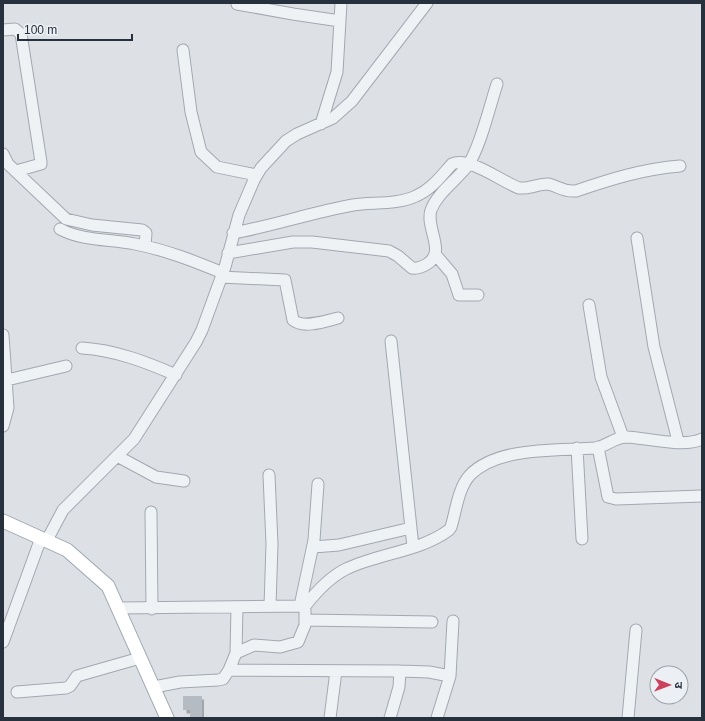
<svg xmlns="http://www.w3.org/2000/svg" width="705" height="721" viewBox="0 0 705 721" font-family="Helvetica,'Noto Sans Devanagari',sans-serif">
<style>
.building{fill:#b4bbc3;filter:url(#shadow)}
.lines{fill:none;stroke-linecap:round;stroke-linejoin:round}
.minor-casing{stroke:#a3a8b0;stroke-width:13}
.major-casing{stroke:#9ca6b2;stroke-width:15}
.minor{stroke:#eff2f5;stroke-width:11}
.major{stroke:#fff;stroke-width:13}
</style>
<defs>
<filter id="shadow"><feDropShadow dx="3.5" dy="3.5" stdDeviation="0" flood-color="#0004"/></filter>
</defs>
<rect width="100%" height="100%" fill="#dde1e6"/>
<path class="building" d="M183,696H202V718H190V710H183Z"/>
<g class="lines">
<g class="minor-casing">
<path id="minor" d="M237,4L293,14L340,21
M3,30L15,29L21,34L41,162V164L16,171
M183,50L191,112L201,152L217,167L257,175
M321,124L337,72L341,3
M3,154L8,164L66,219L92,225L142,230L146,233L145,246
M60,229C82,241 110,239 135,244C166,250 194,261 223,273
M233,233C273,226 313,212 353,205C373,202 397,205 416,196C432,189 441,176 452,164C469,156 502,182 519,188C529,189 538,184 548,184C559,186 561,192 576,191C611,179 643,169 680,166
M637,238L654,347L678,441
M228,253L293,242H312L389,251L398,256L412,268C418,269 422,267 427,264C447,252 425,228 431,210C438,192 457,180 468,165C480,148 490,105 497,84
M435,254L452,274L459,295H478
M221,277L285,280L293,320C303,329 326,321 338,318
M589,305L601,377L623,437
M3,335L8,408L3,426
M391,341L413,547
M82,348C115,350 146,362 176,375
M7,380L66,366
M598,447L608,497L616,499L702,496
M577,448L582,539
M117,456L156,477L184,481
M269,475L272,544L270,606
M151,512L152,609
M47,540L63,510L134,439L196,342L202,330L225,267L239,215L254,180L261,168L286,141L297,134L333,118L352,101L427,3
M313,547L339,545L411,528
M300,606L314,540L318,484
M305,606C316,592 330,577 346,569C379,553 419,552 449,530L451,527C456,511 458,488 470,475C498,446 559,451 595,448C606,447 614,437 627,437C647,438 684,448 702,439
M118,608L305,606V625L298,642L280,647L254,645L236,653
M306,620L432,622
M3,642L41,538
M229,670L236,653L237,607
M154,687L180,682L218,680L223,679L229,670L400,671L429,672L450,676
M17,692L66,688L70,686L77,676L140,658
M330,718L336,671
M390,718L399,687L400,671
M437,718L450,676L453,621
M628,718L636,630"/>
</g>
<g class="major-casing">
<path id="major" d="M3,521L67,550L108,586L167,718"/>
</g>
<use href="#minor" class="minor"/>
<use href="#major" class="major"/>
</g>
<rect width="705" height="721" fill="none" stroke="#27303d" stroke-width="8"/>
<g transform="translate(669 685) rotate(91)"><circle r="19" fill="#ecf0f4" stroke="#9da3ab"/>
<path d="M0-3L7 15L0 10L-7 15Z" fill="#cb425e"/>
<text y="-6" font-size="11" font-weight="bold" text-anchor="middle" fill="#27303d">उ</text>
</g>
<path d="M18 34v6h114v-6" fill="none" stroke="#27303d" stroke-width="2"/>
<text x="24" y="34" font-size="12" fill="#27303d" stroke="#ecf0f4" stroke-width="3" paint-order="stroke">100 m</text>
</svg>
